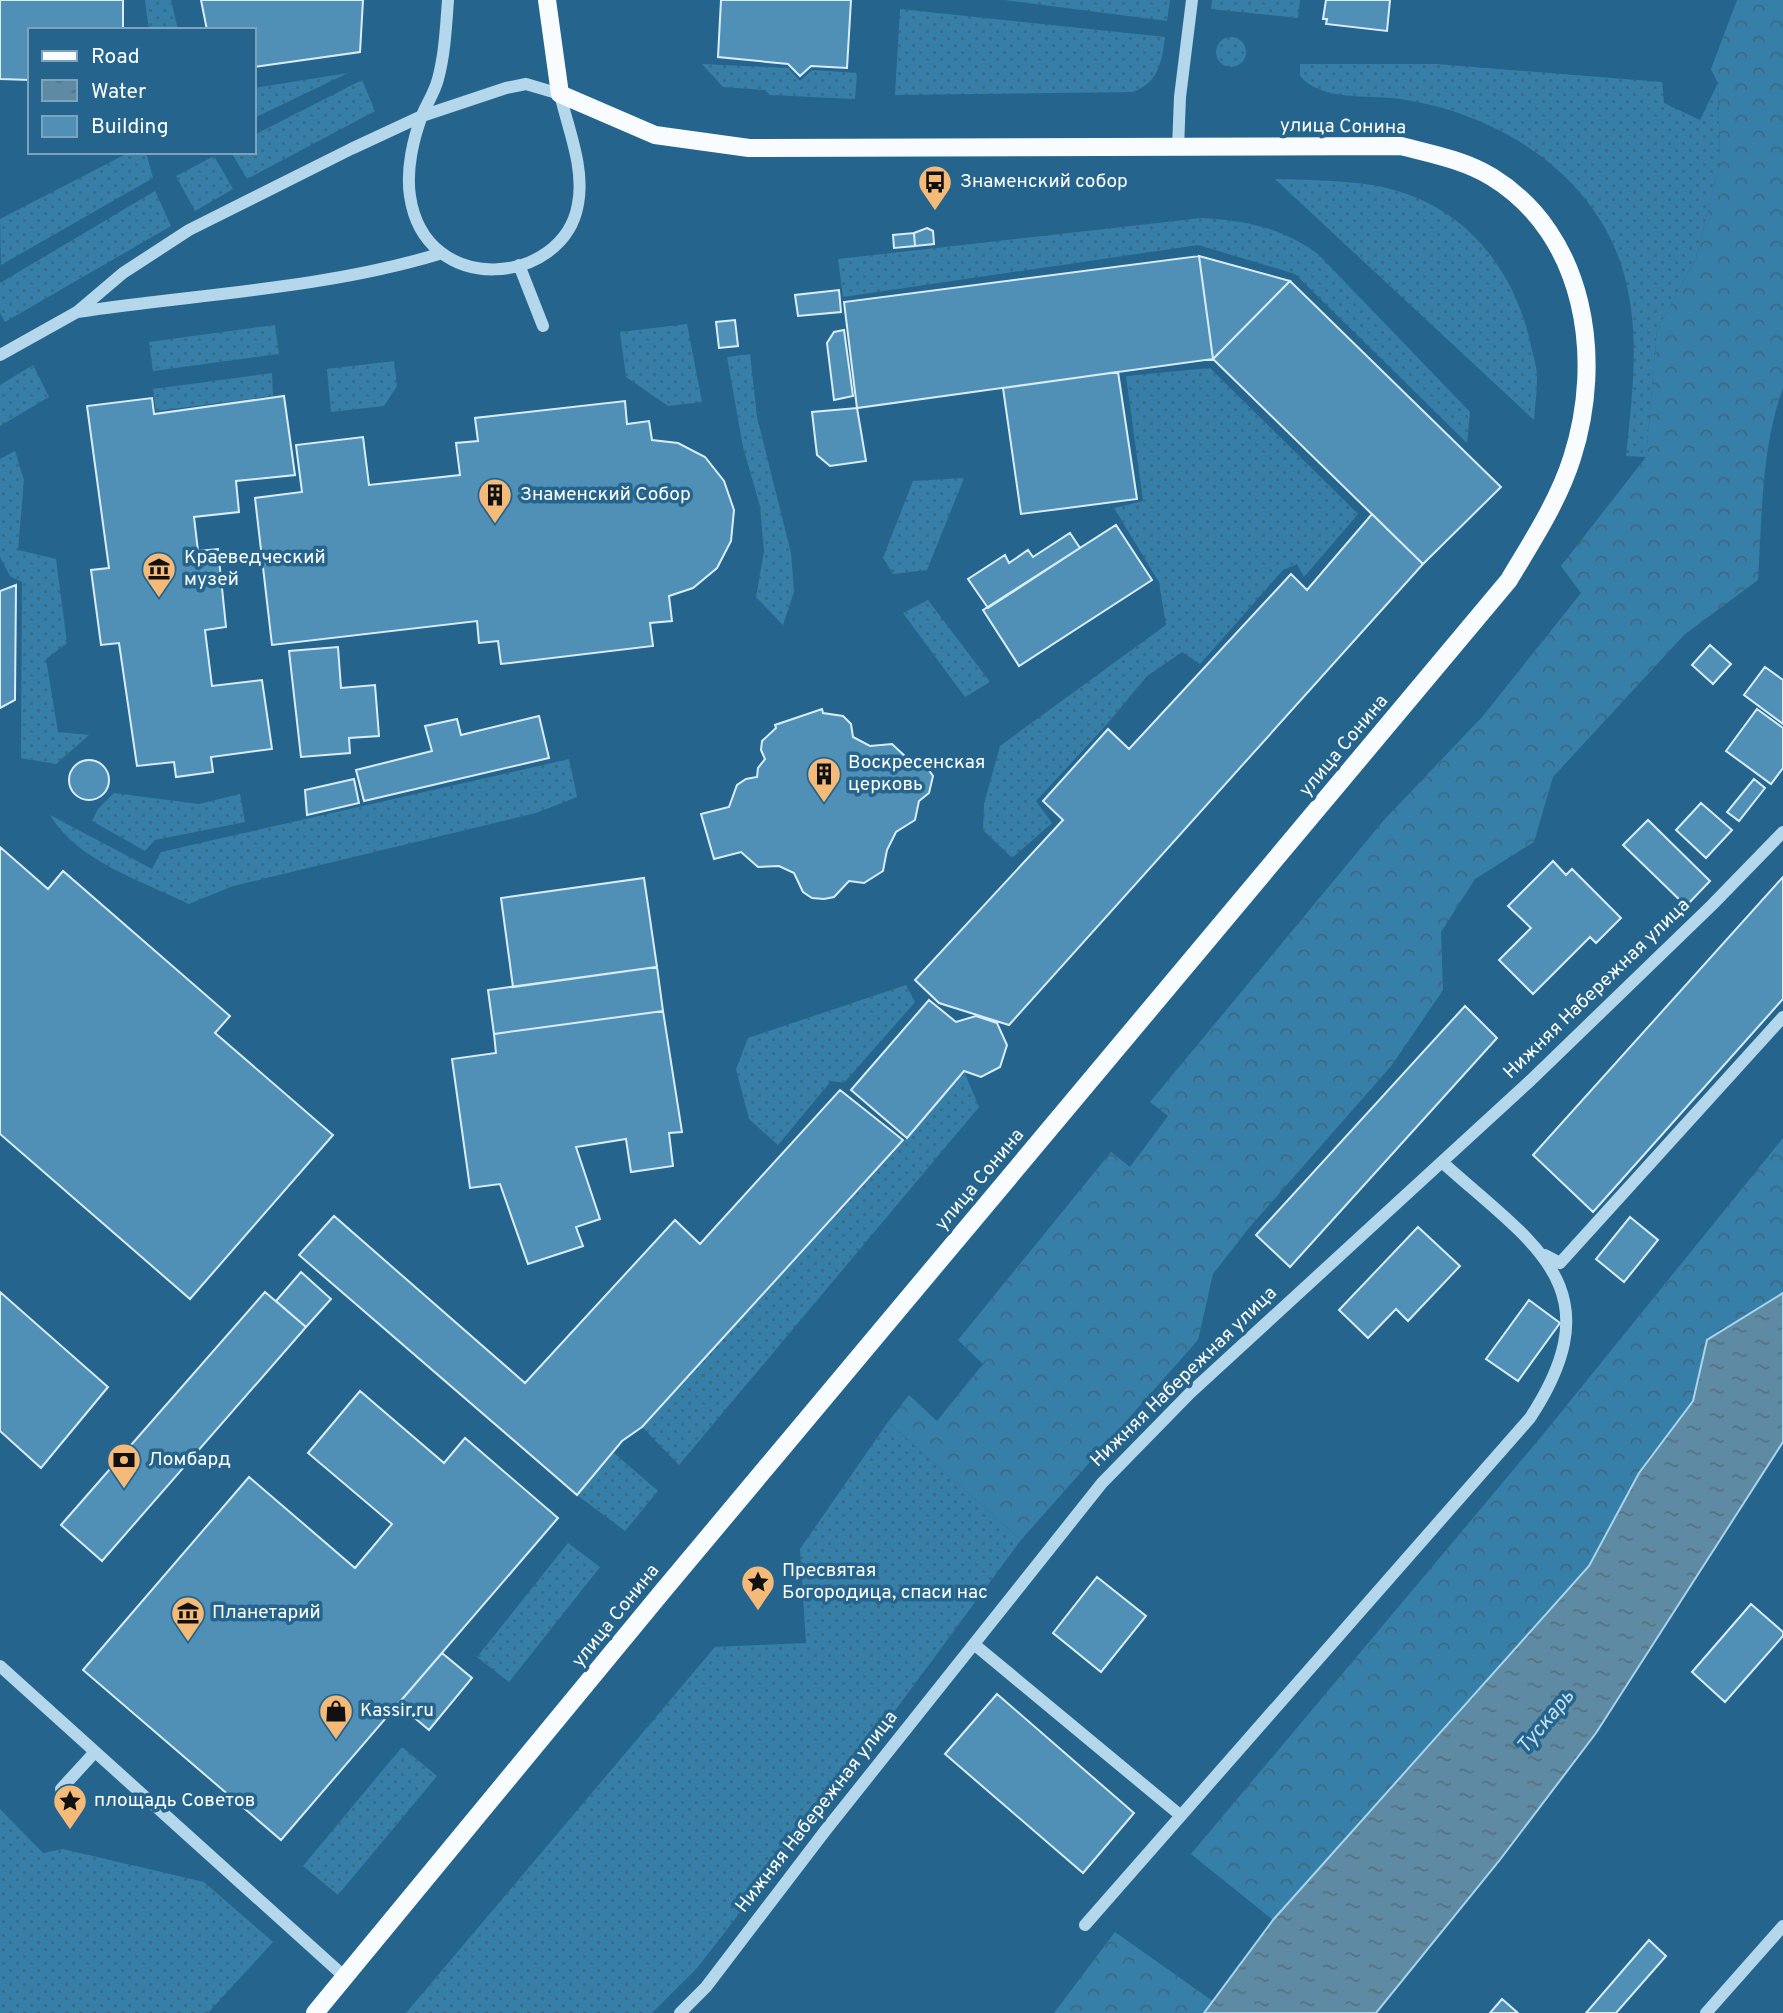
<svg xmlns="http://www.w3.org/2000/svg" width="1783" height="2013" viewBox="0 0 1783 2013" font-family="Overpass,sans-serif">
<style>
.grass{fill:url(#grass-dots)}
.forest{fill:url(#forest-crowns)}
.water{fill:url(#water-ripples);stroke:#a8d4ec;stroke-width:2}
.building{fill:#5190b6;stroke:#d9edf8;stroke-width:2}
.lines{fill:none;stroke-linecap:round;stroke-linejoin:round}
.minor{stroke:#b4d7eb;stroke-width:12}
.major{stroke:#f8fcff;stroke-width:18}
.labels{text-anchor:middle;dominant-baseline:central;stroke-width:7;stroke-linejoin:round;paint-order:stroke}
.street-label{font-size:19px;fill:#fff;stroke:#25658d}
.poi-label{font-size:19px;fill:#fff;stroke:#25658d;text-anchor:start}
.water-label{font-size:21px;font-style:italic;fill:#c0e0f2;stroke:#25658d}
</style>
<defs>
<pattern id="grass-dots" width="8" height="8" patternUnits="userSpaceOnUse" patternTransform="scale(1.75)"><rect width="8" height="8" fill="#367fa8"/><path d="M2 2h.1M6 6h.1" fill="none" stroke="#40687f" stroke-width="1.8" stroke-linecap="round"/></pattern>
<pattern id="forest-crowns" width="20" height="18" patternUnits="userSpaceOnUse" patternTransform="scale(1.75)"><rect width="20" height="18" fill="#367fa8"/><path d="M2 6a3 3 0 1 1 6 0M12 15a3 3 0 1 1 6 0" fill="none" stroke="#40687f"/></pattern>
<pattern id="water-ripples" width="26" height="14" patternUnits="userSpaceOnUse" patternTransform="scale(1.75)"><rect width="26" height="14" fill="#5e8aa4"/><path d="M2 4q2-2 4 0t4 0M15 11q2-2 4 0t4 0" fill="none" stroke="#577181"/></pattern>
</defs>
<rect width="100%" height="100%" fill="#25658d"/>
<path class="grass" d="M145,0H171L178,30H149Z
M1004,0H1170L1167,21Z
M1212,0H1300L1298,18L1211,9Z
M900,9L1165,37C1162,61 1159,82 1133,92L895,95Z
M1216 52a15 15 0 1 1 30 0a15 15 0 1 1-30 0Z
M702,64L788,68L800,81L812,70L857,73L855,99L770,95L765,90L723,87Z
M1300,64H1436L1662,82L1664,103L1700,120L1718,83L1720,162L1696,258L1657,330L1646,457L1626,456C1632,398 1640,339 1626,282C1602,178 1500,113 1400,99C1368,94 1322,102 1300,76Z
M348,73L254,118V88Z
M362,80L375,111L247,179L231,152H254V135Z
M130,152H146L153,178L1,265L0,219Z
M214,156L233,189L195,211L176,176Z
M1275,179C1313,180 1351,180 1387,188C1466,207 1515,270 1531,346C1533,356 1537,367 1537,377C1537,392 1535,406 1534,420Z
M155,191L171,226L5,322L0,313V283Z
M1202,218C1246,221 1281,227 1318,254L1470,412L1467,443L1295,274L1198,245L843,297L838,259Z
M687,324L702,402L668,406L626,377L620,332Z
M275,325L279,354L153,371L149,342Z
M750,354L757,417L791,553L794,592L783,625L756,597L764,551L760,506L743,447L727,357Z
M394,361L397,386L384,406L331,412L327,369Z
M33,365L49,397L0,426V385Z
M1210,368L1358,514L1304,577L1297,564L1283,570L1200,664L1182,652L1147,676L1108,723L1036,801L1052,823L1012,858L983,830L984,804L1000,746L1166,625L1159,582L1114,508L1143,501L1126,376Z
M272,373L273,396L156,411L153,389Z
M15,451L24,480L18,550L56,559L67,643L46,659L58,732L89,735L56,764L21,758L22,582L10,576L0,557V459Z
M964,478L927,570L893,574L883,558L913,481Z
M928,600L990,682L965,697L903,613Z
M569,759L577,797L536,813L233,886L189,904C142,881 77,861 50,815L152,869L161,852Z
M114,793L199,804L240,794L245,822L155,840L145,851L92,821L98,809Z
M906,985L915,1002L844,1083L831,1081L778,1145L749,1119L736,1069L748,1038Z
M964,1071L979,1107L679,1465L642,1427L907,1138Z
M888,1422L1021,1540L863,1754L697,1968L652,2013H406L715,1647L806,1643L800,1549Z
M613,1452L658,1491L625,1531L577,1495Z
M568,1543L600,1567L509,1682L477,1657Z
M402,1747L437,1776L338,1895L303,1866Z
M0,1809L43,1853L63,1849L204,1882L273,1942L208,2013H0Z"/>
<path class="forest" d="M1737,0H1783V388C1761,448 1762,517 1758,580L1684,635L1553,777L1534,842L1475,879L1441,932L1443,990L1392,1065L1248,1229L1213,1274L1198,1340L1021,1540L888,1422L909,1395L937,1421L983,1364L958,1340L1111,1152L1130,1167L1168,1116L1150,1102L1384,820L1483,716L1581,593L1561,566L1646,457L1657,330L1696,258L1720,162L1718,83L1711,69Z
M1783,1138V1293L1707,1340L1693,1401L1639,1473L1589,1566L1273,1920L1191,1854L1541,1437Z
M1115,1932L1214,2002L1204,2013H1054Z"/>
<path class="water" d="M1783,1293V1442L1596,1733L1499,1861L1376,2013H1204L1273,1920L1589,1566L1639,1473L1693,1401L1707,1340Z"/>
<path class="building" d="M0,0H123V30H30V80L0,79Z
M201,0H363L360,52L254,67V30H207Z
M721,0H851L847,68L811,66L800,76L788,64L718,57Z
M1326,0H1390L1387,31L1326,24L1327,19H1323Z
M927,228L933,231L934,244L915,246L914,233Z
M914,233L915,246L894,248L893,235Z
M1199,256L1213,359L857,408L844,302Z
M1199,256L1290,281L1213,359Z
M1290,281L1501,487L1423,564L1213,359Z
M839,290L841,312L798,316L795,295Z
M735,320L738,346L719,348L716,322Z
M844,330L853,396L834,400L827,343L834,332Z
M1118,372L1137,499L1021,514L1003,388Z
M284,396L295,475L236,481L239,512L194,517L198,551L218,549L226,627L205,630L212,686L262,680L272,749L211,757L213,772L176,777L174,762L137,766L119,643L101,645L91,570L109,568L87,406L152,398L154,414Z
M625,401L627,424L649,421L652,440L678,443L705,457L724,481L734,510L731,541L717,568L693,588L669,596L672,621L650,623L653,646L501,664L498,641L479,643L477,621L272,645L255,498L302,492L296,445L363,437L369,485L460,475L456,443L478,441L475,418Z
M857,408L866,461L830,466L817,455L812,412Z
M1372,514L1423,564L1009,1025L939,1003L915,980L1063,820L1043,801L1108,729L1129,749L1291,574L1307,590Z
M1116,525L1152,580L1019,666L983,610Z
M1070,533L1080,548L988,608L968,579L1005,555L1009,563L1028,550L1033,557Z
M16,585L15,700L0,708V591Z
M1710,645L1731,664L1713,684L1692,665Z
M338,647L341,688L375,685L379,736L349,738L350,753L301,757L289,651Z
M1765,667L1783,680V724L1744,695Z
M822,709L823,713L843,716L851,724L853,737L870,746L892,744L907,758L923,762L933,776L929,793L919,801L915,820L896,832L887,850L883,871L864,883L849,881L834,897L824,899L812,898L803,892L794,873L779,866L758,867L741,852L714,859L701,814L729,807L737,785L746,779L757,777L758,768L765,759L761,750L762,741L776,728L775,725Z
M1757,709L1783,728V768L1771,784L1726,751Z
M539,716L549,758L364,801L356,770L432,751L425,726L457,719L461,735Z
M69 780a20 20 0 1 1 40 0a20 20 0 1 1-40 0Z
M354,779L359,803L307,815L305,790Z
M1754,779L1765,788L1739,821L1727,812Z
M1701,803L1732,830L1706,858L1676,830Z
M1648,820L1710,881L1686,906L1623,845Z
M0,847L48,889L63,871L230,1016L215,1033L333,1135L190,1299L0,1134Z
M1553,861L1566,875L1572,869L1621,918L1596,943L1590,937L1533,994L1499,960L1531,928L1508,906Z
M1783,877V999L1593,1212L1533,1155Z
M644,878L657,967L513,987L501,898Z
M657,967L663,1011L494,1034L488,990Z
M929,1000L956,1022L976,1016L997,1023L1007,1045L1000,1067L981,1077L964,1071L907,1138L851,1090Z
M1465,1006L1497,1038L1290,1267L1256,1235Z
M663,1011L682,1132L669,1133L673,1166L631,1172L626,1139L576,1147L600,1219L576,1227L583,1246L528,1264L500,1184L470,1188L452,1059L496,1053L494,1034Z
M840,1090L903,1140L642,1427L622,1441L577,1495L299,1255L334,1216L525,1383L675,1220L700,1244Z
M1630,1217L1658,1240L1624,1282L1596,1259Z
M1418,1227L1460,1266L1408,1321L1396,1309L1368,1338L1339,1310Z
M301,1272L331,1299L306,1327L276,1301Z
M0,1292L108,1387L41,1468L0,1431Z
M265,1292L306,1327L102,1561L61,1525Z
M1529,1300L1560,1323L1518,1381L1486,1359Z
M360,1391L444,1463L465,1438L558,1518L281,1840L83,1670L249,1477L355,1568L392,1524L308,1453Z
M1097,1577L1146,1616L1101,1672L1053,1633Z
M1751,1604L1783,1632V1636L1725,1702L1692,1672Z
M442,1653L472,1678L429,1730L398,1704Z
M997,1694L1134,1813L1083,1873L945,1754Z
M1649,1940L1666,1956L1616,2013H1586Z
M1502,1999L1518,2013H1490Z"/>
<g class="lines">
<path class="minor" d="M1178,148L1180,97L1192,0
M519,265L543,326
M77,312C197,294 323,289 439,254
M0,355L77,312L123,273L189,230L351,149L422,116L506,88L526,84L560,94C568,129 585,168 578,204C564,286 425,299 410,196C406,170 413,138 423,113C428,102 435,91 438,79C445,53 446,26 448,0
M1545,1255L1560,1263L1783,1017
M975,1645L1180,1815
M0,1666L346,1978
M61,1789L94,1753
M1085,1925L1530,1418C1616,1287 1534,1245 1442,1162
M680,2013L706,1987L825,1831L1102,1483L1190,1393L1531,1080L1712,905L1783,832
M1706,2013L1783,1926"/>
<path class="major" d="M315,2013L662,1592L1509,580C1532,541 1558,502 1572,458C1604,359 1586,235 1492,177C1464,160 1432,154 1401,146L749,148L655,135L560,94L547,0"/>
</g>
<defs>
<g id="bus-pin" transform="scale(1.75)"><path d="M0 17L-7.5 6A9.5 9.5 0 1 1 7.5 6Z" fill="#f5ba78" stroke="#25658d"/><path d="M-5-6H5V4H4V6H2V4H-2V6H-4V4H-5ZM-3.5-4V0h7V-4ZM-3.5 1.2v1.5H-2V1.2ZM2 1.2v1.5H3.5V1.2Z" fill="#111"/></g>
<g id="building-pin" transform="scale(1.75)"><path d="M0 17L-7.5 6A9.5 9.5 0 1 1 7.5 6Z" fill="#f5ba78" stroke="#25658d"/><path d="M-4-6H4V6H1V3H-1V6H-4ZM-2.5-4.3h1.7v1.8h-1.7ZM.8-4.3h1.7v1.8H.8ZM-2.5-1h1.7V.8h-1.7ZM.8-1h1.7V.8H.8Z" fill="#111"/></g>
<g id="museum-pin" transform="scale(1.75)"><path d="M0 17L-7.5 6A9.5 9.5 0 1 1 7.5 6Z" fill="#f5ba78" stroke="#25658d"/><path d="M0-6L6-3V-2H-6V-3ZM-5-1h2V3h-2ZM-1-1h2V3h-2ZM3-1h2V3H3ZM-6 4H6V6H-6Z" fill="#111"/></g>
<g id="bank-pin" transform="scale(1.75)"><path d="M0 17L-7.5 6A9.5 9.5 0 1 1 7.5 6Z" fill="#f5ba78" stroke="#25658d"/><path d="M-6-4H6V4H-6ZM0-2.3a2.3 2.3 0 1 0 0 4.6a2.3 2.3 0 1 0 0-4.6Z" fill="#111"/></g>
<g id="sight-pin" transform="scale(1.75)"><path d="M0 17L-7.5 6A9.5 9.5 0 1 1 7.5 6Z" fill="#f5ba78" stroke="#25658d"/><path d="M0-6L1.8-2.2L6-1.7L2.9 1.2L3.7 5.4L0 3.3L-3.7 5.4L-2.9 1.2L-6-1.7L-1.8-2.2Z" fill="#111"/></g>
<g id="shop-pin" transform="scale(1.75)"><path d="M0 17L-7.5 6A9.5 9.5 0 1 1 7.5 6Z" fill="#f5ba78" stroke="#25658d"/><path d="M-5-2.5h2.3a2.7 3.5 0 0 1 5.4 0H5L5.5 6h-11ZM-1.5-2.5h3a1.5 2.3 0 0 0-3 0Z" fill="#111"/></g>
</defs>
<g fill-rule="evenodd">
<use href="#bus-pin" x="935" y="182"/>
<use href="#building-pin" x="495" y="495"/>
<use href="#museum-pin" x="159" y="569"/>
<use href="#building-pin" x="824" y="774"/>
<use href="#bank-pin" x="124" y="1460"/>
<use href="#sight-pin" x="758" y="1582"/>
<use href="#museum-pin" x="188" y="1613"/>
<use href="#shop-pin" x="336" y="1711"/>
<use href="#sight-pin" x="70" y="1801"/>
</g>
<g class="labels">
<g class="street-label">
<text transform="translate(1343 127) rotate(1)">улица Сонина</text>
<text transform="translate(1344 746) rotate(-50)">улица Сонина</text>
<text transform="translate(1597 989) rotate(-44)">Нижняя Набережная улица</text>
<text transform="translate(980 1180) rotate(-50)">улица Сонина</text>
<text transform="translate(1184 1377) rotate(-44)">Нижняя Набережная улица</text>
<text transform="translate(616 1616) rotate(-51)">улица Сонина</text>
<text transform="translate(817 1812) rotate(-52)">Нижняя Набережная улица</text>
</g>
<g class="poi-label">
<text x="960" y="182">Знаменский собор</text>
<text x="520" y="495">Знаменский Собор</text>
<text x="184" y="558">Краеведческий<tspan x="184" dy="22">музей</tspan></text>
<text x="848" y="763">Воскресенская<tspan x="848" dy="22">церковь</tspan></text>
<text x="148" y="1460">Ломбард</text>
<text x="782" y="1571">Пресвятая<tspan x="782" dy="22">Богородица, спаси нас</tspan></text>
<text x="212" y="1613">Планетарий</text>
<text x="360" y="1711">Kassir.ru</text>
<text x="94" y="1801">площадь Советов</text>
</g>
<g class="water-label">
<text transform="translate(1546 1722) rotate(-50)">Тускарь</text>
</g>
</g>
<rect x="28" y="28" width="228" height="126" fill="#25658d" stroke="#7ca3bb" stroke-width="2"/>
<rect x="42" y="51" width="35" height="10" fill="#f8fcff" stroke="#7ca3bb" stroke-width="2"/>
<text x="91" y="63" font-size="21" fill="#ffffff">Road</text>
<rect x="42" y="80" width="35" height="21" fill="url(#water-ripples)" stroke="#7ca3bb" stroke-width="2"/>
<text x="91" y="98" font-size="21" fill="#ffffff">Water</text>
<rect x="42" y="116" width="35" height="21" fill="#5190b6" stroke="#7ca3bb" stroke-width="2"/>
<text x="91" y="133" font-size="21" fill="#ffffff">Building</text>
</svg>
